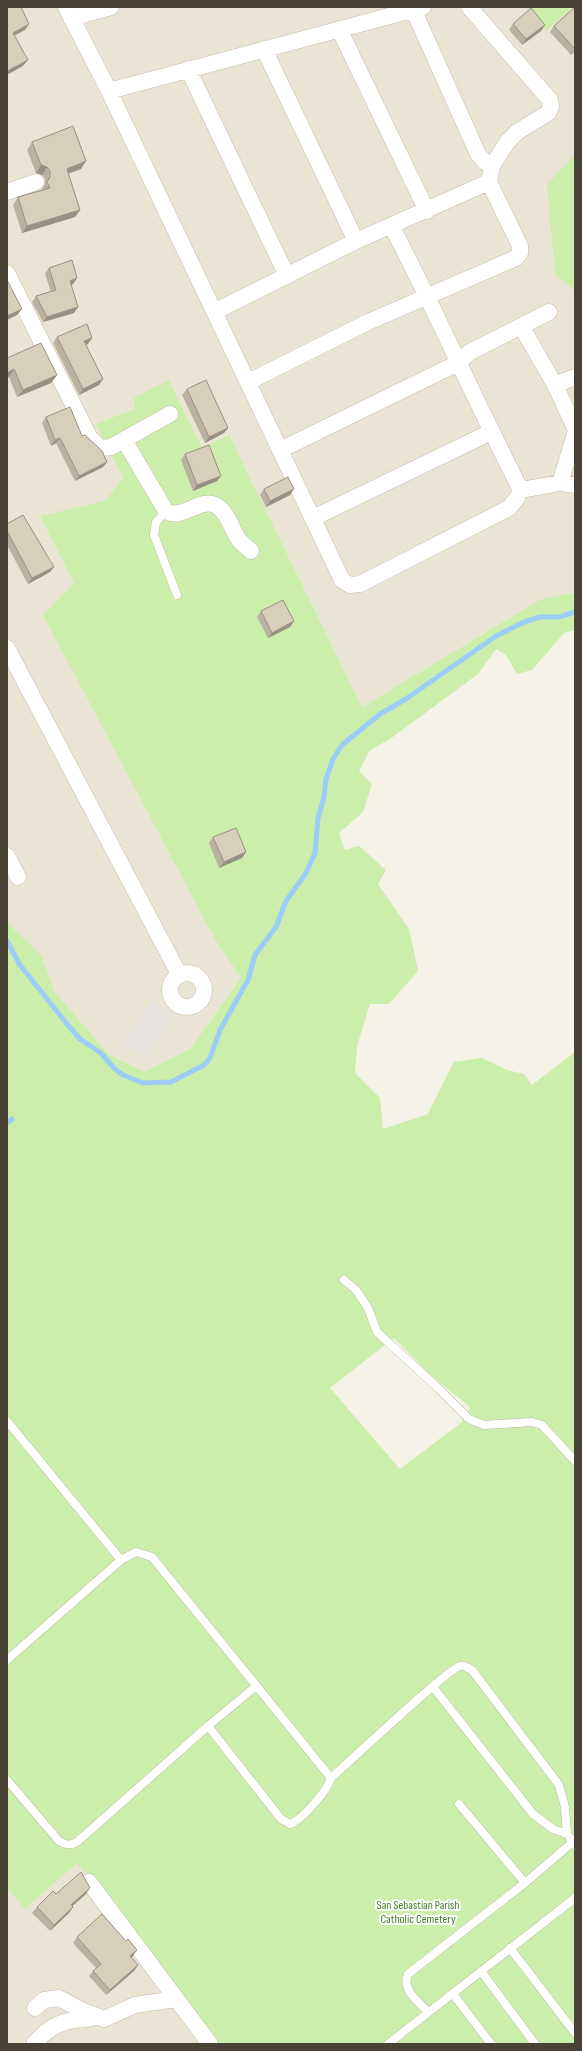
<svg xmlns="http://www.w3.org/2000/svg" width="582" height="2051" viewBox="0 0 582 2051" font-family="'Sofia Sans Condensed',sans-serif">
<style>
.residential{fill:#eae4d4}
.green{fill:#cbeeab;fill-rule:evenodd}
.parking{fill:#e6e3df}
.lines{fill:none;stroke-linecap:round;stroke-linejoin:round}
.stream{stroke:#9dccf8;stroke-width:5}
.service-casing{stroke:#c2bba8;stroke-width:9}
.minor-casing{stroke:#c2bba8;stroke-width:17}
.service{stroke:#fff;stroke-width:8}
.minor{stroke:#fff;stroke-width:16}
.wall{fill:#bab2a1}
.shaded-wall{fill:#979183}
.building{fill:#d8cfbb;stroke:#979183}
.labels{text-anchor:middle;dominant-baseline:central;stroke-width:4;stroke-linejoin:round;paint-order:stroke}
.park-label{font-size:12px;fill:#3e8121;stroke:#fff}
</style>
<rect width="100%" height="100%" fill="#f5f2e7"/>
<path class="residential" d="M7,7H575V593L541,599L362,707L229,435L202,448L135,409L110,452L123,478L105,502L40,516L74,583L148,809L216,941L241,978L190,1049L145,1072L110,1055L54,991L42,956L7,922Z
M77,1863L84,1871L216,2044H7V1888L25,1909Z"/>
<path class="green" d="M526,7H573L546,31Z
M575,155V290L555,274L547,184Z
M169,380L202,448L229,435L362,707L541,599L575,593V630L564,633L532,670L517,674L506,655L496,649L478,674L390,739L370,750L359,771L372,784L363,812L339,833L345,850L359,846L386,870L378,884L409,929L418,971L389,1004H370L357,1046L355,1073L380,1098L383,1129L428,1114L454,1062L482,1058L507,1070L524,1074L532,1085L575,1052V2044H216L77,1863L25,1909L7,1888V922L42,956L54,991L110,1055L145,1072L190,1049L241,978L216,941L43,615L74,583L40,516L105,501L123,478L96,424L135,409L134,398ZM394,1338L429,1374L470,1407L462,1422L400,1469L330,1388Z"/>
<path class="parking" d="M152,999L176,1015L146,1059L122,1043Z"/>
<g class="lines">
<path class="stream" d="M7,941L20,965L67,1024L80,1039L101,1053L114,1068L123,1075L143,1083L171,1082L204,1065L210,1058L220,1030L248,980L255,955L276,927L286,901L306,873L315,853L318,818L324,797L326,779L333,759L342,745L380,714L406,699L496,636L524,622L540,617H559L575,612
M7,1123L12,1119"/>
<g class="service-casing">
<path id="service" d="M166,511L156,522L154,535L177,595
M344,1280L356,1290L368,1308L377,1332L440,1390L469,1419L484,1425L532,1422L542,1425L575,1461
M7,1421L121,1560
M7,1660L121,1560L136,1552L152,1557L331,1778
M433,1687L533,1814L553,1829L567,1834
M208,1726L281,1819L290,1824C302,1820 327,1791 331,1778C347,1764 449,1668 460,1666C465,1665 468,1668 472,1670L559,1785L565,1807L567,1834L575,1845
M7,1780L59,1841C65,1845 70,1846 77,1842L208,1726L255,1687
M459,1804L525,1883
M510,1948L575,2033
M481,1971L535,2044
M453,1994L491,2044
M428,2012C418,2001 401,1990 408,1974L525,1883L575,1840
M388,2044L575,1898"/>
</g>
<g class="minor-casing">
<path id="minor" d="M66,7L109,91L342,580L350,585L360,584L509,508L517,498L521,490C476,403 437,313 392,227
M413,9L478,154L485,162L492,166
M71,18L111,7
M339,29L427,211
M264,49L356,241
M188,69L287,276
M109,91L423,7
M7,192L36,182
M7,273L90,438L100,448L111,447L170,414
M216,311L356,241L489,182
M521,326L555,385L575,428
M248,382L368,322L516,258L520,253V246L489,182L492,166L508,141L517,132L548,113L551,107L550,100L469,7
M555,385L575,377
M124,440L166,511C182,521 201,496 217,506C228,513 232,530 239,540C242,544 247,547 251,551
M280,450L458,363L470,352L549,312
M560,483L575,434
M521,490L560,483L575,485
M313,518L491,432
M7,648L179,974
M7,856L18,877
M170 990a17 17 0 1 1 34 0a17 17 0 1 1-34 0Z
M89,1882L210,2044
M35,2008L44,2000L59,1998L81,2010L104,2019L135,2005L176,1999
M34,2044C45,2031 56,2023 74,2020C82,2019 87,2020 95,2017"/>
</g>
<use href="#service" class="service"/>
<use href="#minor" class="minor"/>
</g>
<path class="wall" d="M575,7V52L571,55L550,32L554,26Z
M513,24L545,25L541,31L522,45L509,30Z
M32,142L81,169L68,173L80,210L75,217L22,233L13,205L18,197L43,190L42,189L45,184V179L42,175L36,173L27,150Z
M49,268L77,278L73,284L71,285L78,307L74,313L43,322L32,302L36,296L51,292L45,274Z
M57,337L88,344L86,345L103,379L99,385L79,395L53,343Z
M7,358L57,375L51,383L17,397L9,377L7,378Z
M187,389L228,428L224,433L205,443L182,395Z
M46,417L82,436L103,467L75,481L56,443L51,446L42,423Z
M185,454L221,476L217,481L193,491L181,460Z
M264,489L290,495L266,507L260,495Z
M7,524L54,567L50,572L28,584L7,545Z
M261,611L294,621L290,627L268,638L257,617Z
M213,837L246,852L242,858L219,868L209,843Z
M56,1894H86L72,1906L69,1913L50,1931L32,1913L37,1907Z
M77,1937L133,1956L131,1957L138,1965L134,1971L106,1995L89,1976L93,1971L96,1968L73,1943Z"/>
<path class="shaded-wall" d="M29,24L25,30L8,39L13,33Z
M545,25L541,31L522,45L526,39Z
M28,60L23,66L7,75V71Z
M86,161L81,169L62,176L67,169Z
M41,165L47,167L42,175L36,173Z
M80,210L75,217L22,233L27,226Z
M77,278L73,284L65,287L70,281Z
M78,307L74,313L43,322L47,317Z
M22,309L17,315L7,320V316Z
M92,338L88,344L80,347L84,341Z
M14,369L9,377L7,378V373Z
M57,375L51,383L17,397L23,390Z
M103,379L99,385L79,395L83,389Z
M228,428L224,433L205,443L209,437Z
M60,438L56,443L51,446L55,440Z
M107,462L103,467L75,481L79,476Z
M221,476L217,481L193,491L197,485Z
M294,489L290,495L266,507L270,501Z
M54,567L50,572L28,584L32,578Z
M294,621L290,627L268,638L272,633Z
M246,852L242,858L219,868L224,862Z
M90,1888L86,1894L67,1911L71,1905Z
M73,1907L69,1913L50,1931L54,1925Z
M137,1950L133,1956L126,1962L130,1956Z
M138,1965L134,1971L106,1995L110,1990Z"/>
<path class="building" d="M7,7H21L29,24L13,33L28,60L7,71Z
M575,7V49L554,26Z
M531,8L545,25L526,39L513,24Z
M73,126L86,161L67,169L80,210L27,226L18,197L50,188L47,182L50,177V171L47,167L41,165L32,142Z
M72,260L77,278L70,281L78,307L47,317L36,296L56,290L49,268Z
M7,280L22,309L7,316Z
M87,324L92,338L84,341L103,379L83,389L57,337Z
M41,343L57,375L23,390L14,369L7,373V358Z
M206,380L228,428L209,437L187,389Z
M70,407L82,436L85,435L102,451L107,462L79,476L60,438L55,440L46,417Z
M209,445L221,476L197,485L185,454Z
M288,477L294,489L270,501L264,489Z
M23,515L54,567L32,578L7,531V524Z
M283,600L294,621L272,633L261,611Z
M236,828L246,852L224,862L213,837Z
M81,1872L90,1888L71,1905L73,1907L54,1925L37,1907L53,1891L56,1894Z
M102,1914L126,1941L128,1939L137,1950L130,1956L138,1965L110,1990L93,1971L101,1964L77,1937Z"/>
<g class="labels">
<g class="park-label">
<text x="418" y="1905">San Sebastian Parish<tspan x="418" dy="14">Catholic Cemetery</tspan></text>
</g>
</g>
<rect width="582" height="2051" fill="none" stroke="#494335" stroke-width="16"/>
</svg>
